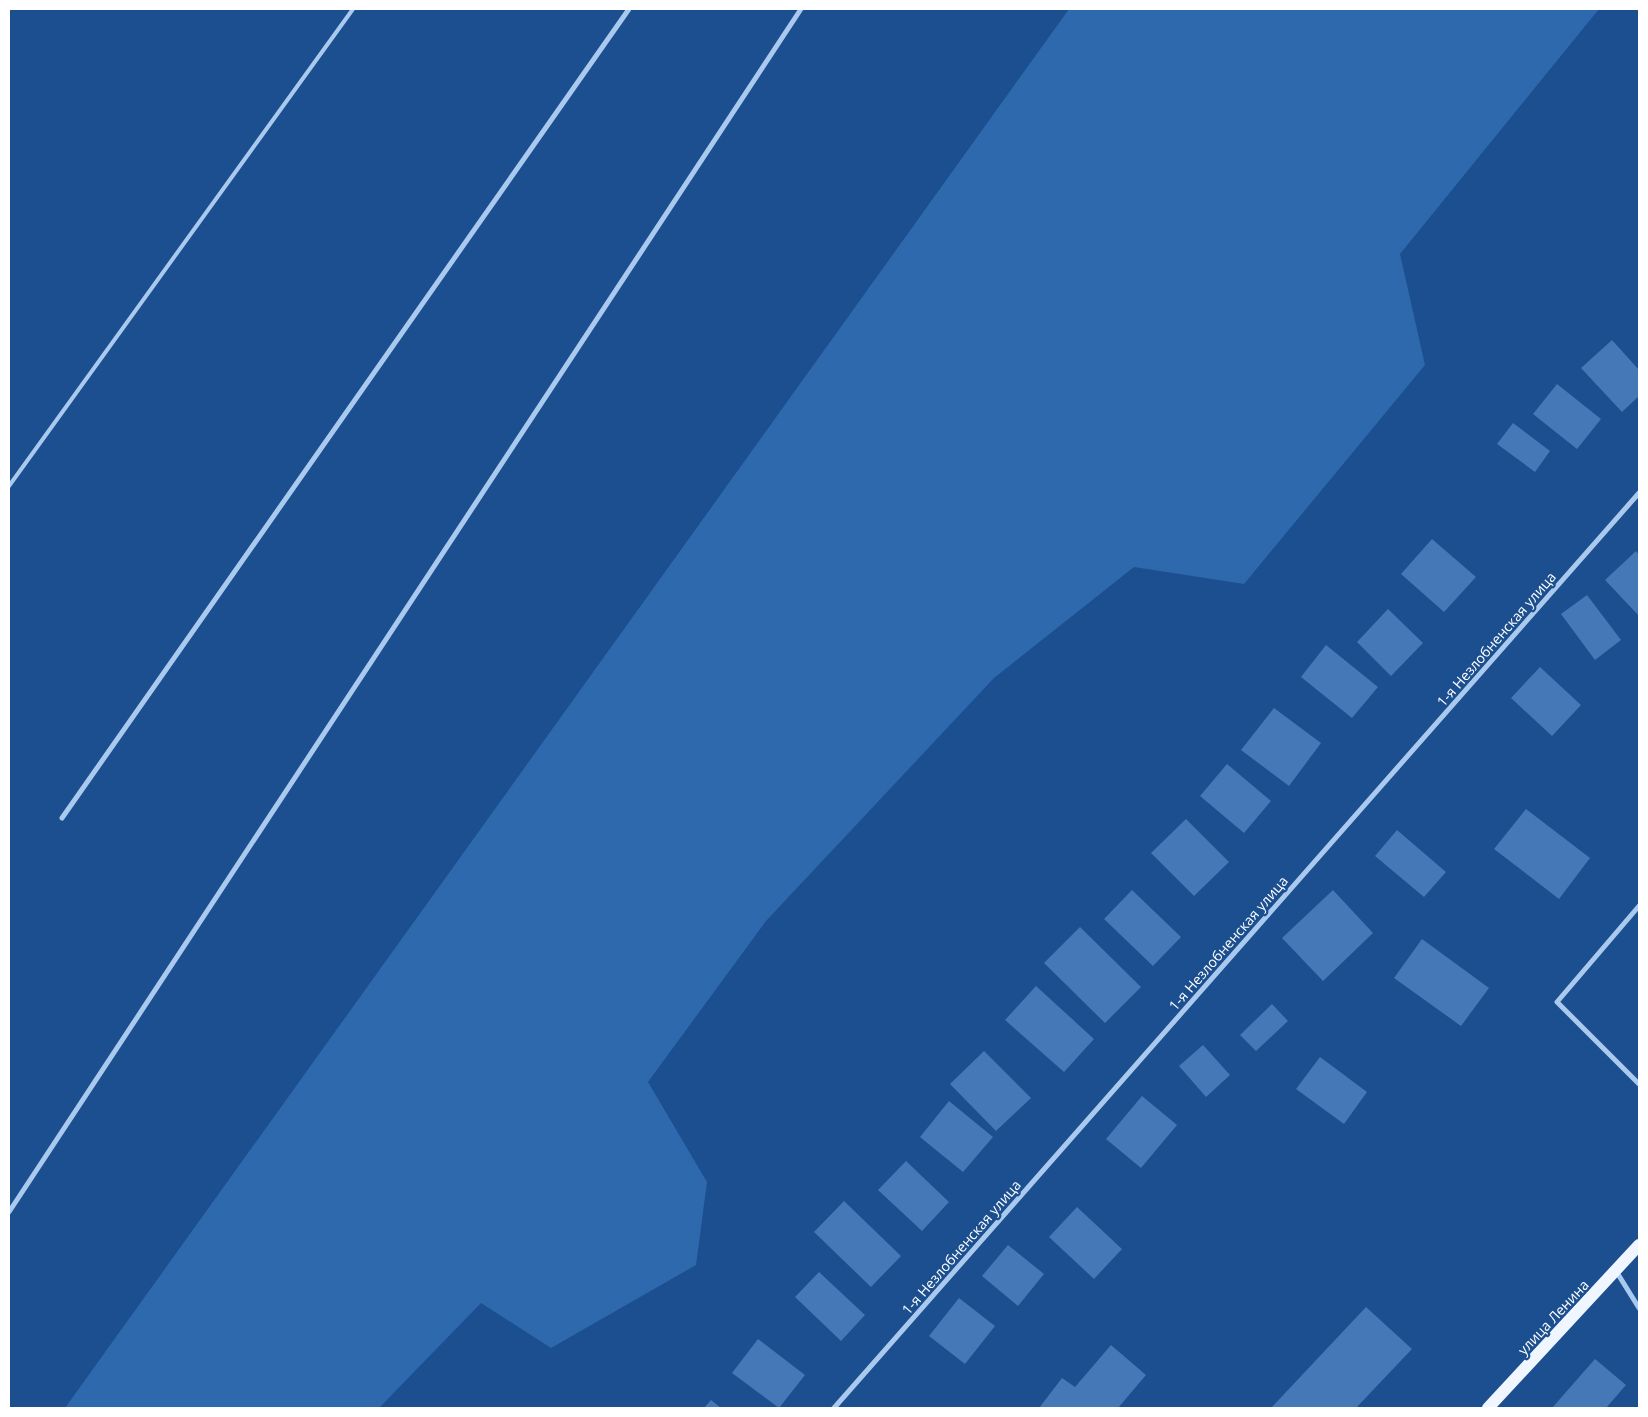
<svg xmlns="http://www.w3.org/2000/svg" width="1648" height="1417" viewBox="0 0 1648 1417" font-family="'Open Sans',sans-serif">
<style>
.green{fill:#2e69ad}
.building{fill:#4478b7}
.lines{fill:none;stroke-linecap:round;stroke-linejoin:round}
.lane{stroke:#a9c9ee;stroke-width:4}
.street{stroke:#a9c9ee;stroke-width:5}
.primary{stroke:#f0f6ff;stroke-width:12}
.labels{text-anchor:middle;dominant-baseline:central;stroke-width:4.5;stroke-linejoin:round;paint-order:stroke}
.street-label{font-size:14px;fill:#fff;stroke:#1b4f8f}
</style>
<rect width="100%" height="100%" fill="#1b4f8f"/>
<path class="green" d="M1069,9H1599L1400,254L1425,365L1244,584L1134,567L994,678L766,921L648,1082L707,1182L696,1265L551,1348L481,1303L379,1408H65Z"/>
<path class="building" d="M1612,340L1639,370V396L1622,412L1581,368Z
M1557,384L1601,419L1577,449L1533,414Z
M1513,423L1550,451L1535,472L1497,444Z
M1432,539L1476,577L1444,612L1401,574Z
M1636,551L1639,555V616L1605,580Z
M1587,595L1621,640L1595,660L1561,614Z
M1388,609L1423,643L1391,676L1357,642Z
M1326,645L1378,687L1352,718L1301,677Z
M1540,667L1581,705L1552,736L1511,698Z
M1274,708L1321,743L1289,786L1241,750Z
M1227,764L1271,801L1244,833L1200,796Z
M1526,809L1590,858L1559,899L1494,849Z
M1186,819L1229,862L1194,896L1151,853Z
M1397,830L1446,872L1424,897L1375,856Z
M1132,890L1181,937L1153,966L1104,919Z
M1333,890L1373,933L1323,981L1282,938Z
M1080,927L1141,987L1105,1023L1044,963Z
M1422,939L1489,988L1461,1026L1394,978Z
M1036,986L1094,1039L1064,1072L1005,1020Z
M1272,1004L1288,1021L1256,1051L1240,1035Z
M1203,1045L1230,1075L1206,1097L1179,1066Z
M984,1051L1031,1098L996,1131L950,1084Z
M1320,1057L1367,1092L1344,1124L1296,1089Z
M1142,1096L1177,1125L1141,1168L1106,1139Z
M949,1101L993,1137L963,1172L920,1137Z
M906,1161L949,1202L922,1231L878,1190Z
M844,1201L901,1256L871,1287L814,1232Z
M1077,1207L1122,1249L1094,1279L1049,1237Z
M1008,1245L1044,1274L1018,1306L982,1276Z
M819,1272L865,1315L841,1341L795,1297Z
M959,1298L995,1326L965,1364L929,1336Z
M1366,1307L1412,1349L1356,1408H1271Z
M758,1339L805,1375L779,1408L732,1373Z
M1111,1345L1146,1375L1118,1408H1039L1062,1378L1075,1387Z
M1595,1359L1626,1385L1606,1408H1552Z
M711,1400L721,1408H704Z"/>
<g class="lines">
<path class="lane" d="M9,486L353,9"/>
<path class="street" d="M62,818L629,9
M1639,906L1557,1002L1639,1084
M9,1212L801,9
M1616,1271L1639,1308
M834,1408L1639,493"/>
<path class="primary" d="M1488,1408L1639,1245"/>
</g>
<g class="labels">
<g class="street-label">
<text transform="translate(1496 639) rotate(-49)">1-я Незлобненская улица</text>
<text transform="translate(1228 943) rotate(-49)">1-я Незлобненская улица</text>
<text transform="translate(961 1247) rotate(-49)">1-я Незлобненская улица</text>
<text transform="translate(1553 1317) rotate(-47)">улица Ленина</text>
</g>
</g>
<rect width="1648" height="1417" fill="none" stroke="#ffffff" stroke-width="20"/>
</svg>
